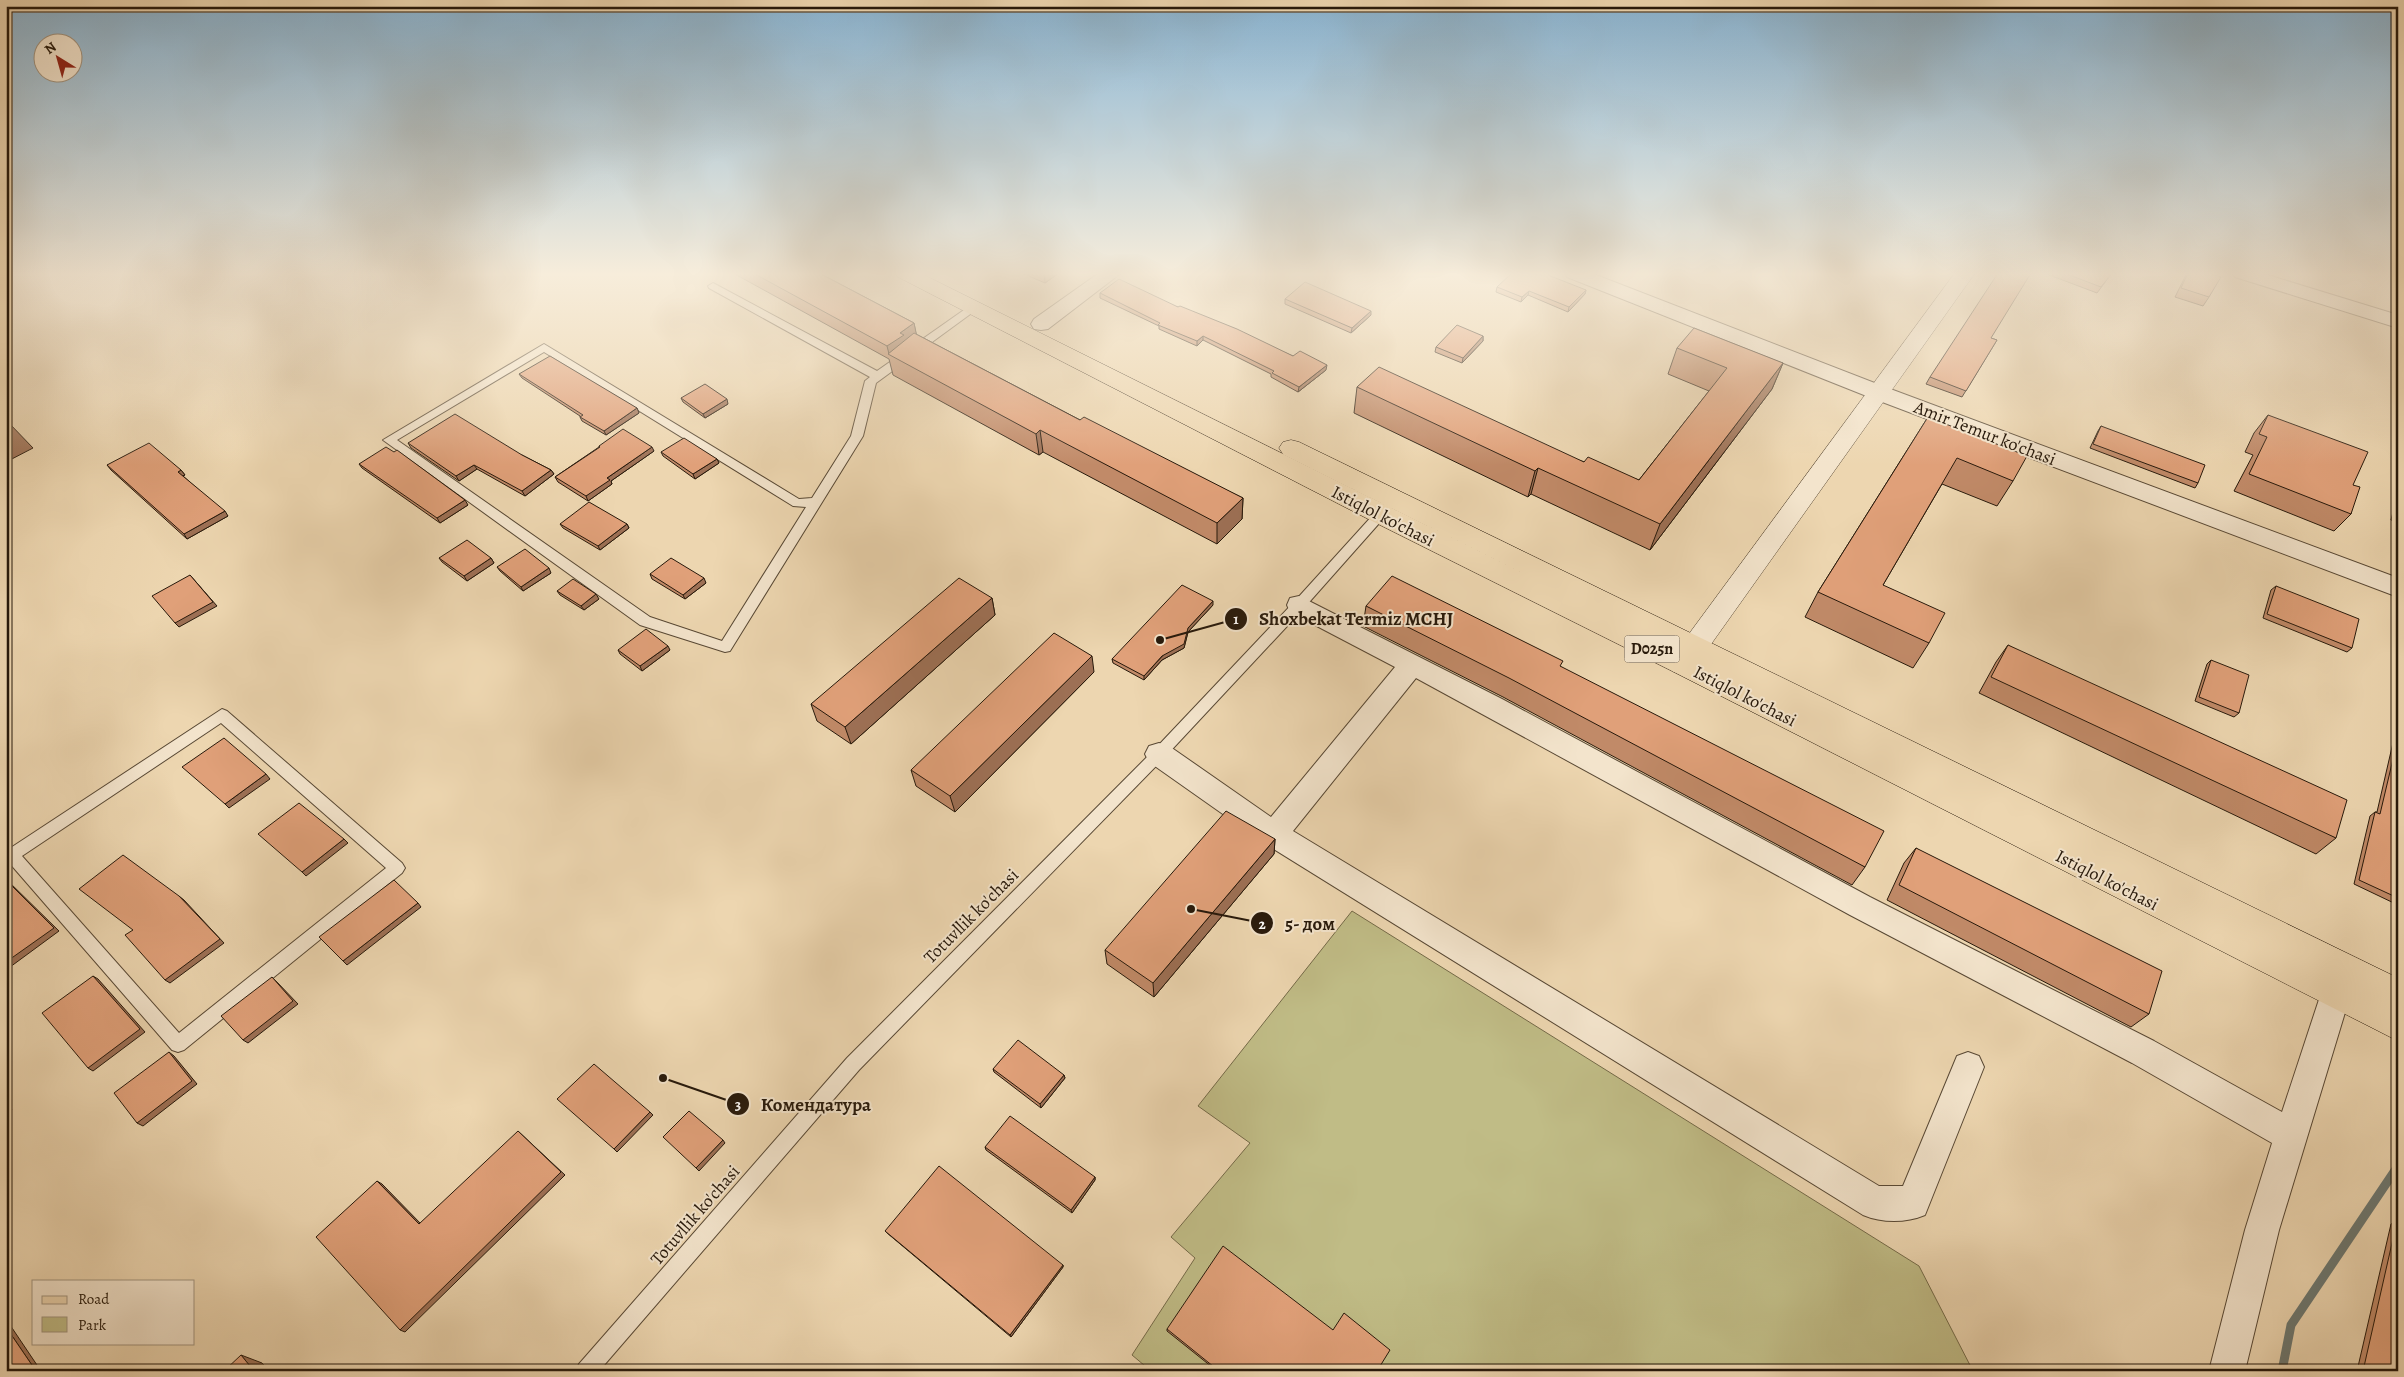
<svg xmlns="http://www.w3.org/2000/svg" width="2404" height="1377" viewBox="0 0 2404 1377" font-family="Alegreya,serif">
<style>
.green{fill:#c0bc86;stroke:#746a48}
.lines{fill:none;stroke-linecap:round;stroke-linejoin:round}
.stream{stroke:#6d7871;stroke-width:9}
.service-casing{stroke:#584834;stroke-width:2}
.minor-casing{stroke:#584834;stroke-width:2}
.tertiary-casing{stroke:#584834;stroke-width:1}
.primary-casing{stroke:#27190b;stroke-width:1}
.service{fill:#f3e4cc;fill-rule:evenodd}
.minor{fill:#f3e4cc;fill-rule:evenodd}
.tertiary{fill:#f3e4cc;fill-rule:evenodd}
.primary{fill:#edd6b0;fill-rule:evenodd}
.wall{fill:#c18a68;stroke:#27190b}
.shaded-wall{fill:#9d7055;stroke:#27190b}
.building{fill:#e0a079;stroke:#27190b}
.labels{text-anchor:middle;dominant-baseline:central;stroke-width:4;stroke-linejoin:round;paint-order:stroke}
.shield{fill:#f3e4cc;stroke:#645645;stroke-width:1}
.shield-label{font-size:16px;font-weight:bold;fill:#27190b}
.street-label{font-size:18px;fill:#27190b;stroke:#f3e4cc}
.leader{fill:none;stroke:#27190b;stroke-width:2}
.callout-dot{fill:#27190b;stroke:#f3e4cc;stroke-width:2}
.mark-label{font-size:15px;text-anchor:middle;font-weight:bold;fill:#fff}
.callout-label{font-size:19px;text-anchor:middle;font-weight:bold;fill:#27190b;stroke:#f3e4cc;stroke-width:4;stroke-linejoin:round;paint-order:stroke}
</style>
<rect width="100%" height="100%" fill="#edd6b0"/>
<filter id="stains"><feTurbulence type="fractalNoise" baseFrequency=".004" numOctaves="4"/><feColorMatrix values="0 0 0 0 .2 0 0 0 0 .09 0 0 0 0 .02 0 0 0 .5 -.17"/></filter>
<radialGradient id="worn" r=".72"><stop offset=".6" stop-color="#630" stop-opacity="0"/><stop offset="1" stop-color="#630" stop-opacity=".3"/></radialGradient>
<path class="green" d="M1352,911L1919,1266L1973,1371H1151L1132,1355L1195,1258L1171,1237L1250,1143L1198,1106Z"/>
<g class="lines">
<path class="stream" d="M2282,1371L2291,1325L2398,1166"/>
<g class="service-casing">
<path id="service" d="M713,283L877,371L971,305H979L980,307L876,383L863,436L730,651L725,652L640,625L383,440L544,344L799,499L812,498L851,436L865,381L870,377L709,288L708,286ZM544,352L793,506L806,507L722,641L650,617L397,440Z
M1386,504L1392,508L1390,511L1304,608L1164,758L859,1070L599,1371H576L579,1364L847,1058L1154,750L1294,602L1382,505Z
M222,709L227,711L402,863L405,868L402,873L184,1050L178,1052L172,1050L6,859V846L12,847ZM221,723L386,868L179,1033L22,856Z"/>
</g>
<g class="minor-casing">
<path id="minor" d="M1099,273H1121L1048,329L1041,330L1034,329L1031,324L1034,319Z
M1564,273H1591L1885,387L2398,578V597L1869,397L1567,277Z
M2232,273H2261L2398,315V328L2235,277Z
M1299,596L1502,699L1870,897L2154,1041L2282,1112L2331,963L2342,959L2353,963L2357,973L2279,1230L2245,1371H2209L2245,1230L2272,1143L2132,1063L1850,915L1416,678L1293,831L1879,1186H1903L1957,1056L1968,1052L1979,1056L1984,1067L1925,1215C1906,1223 1882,1223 1863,1215L1264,843L1149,762L1145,754L1149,746L1159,743L1169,746L1271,817L1395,667L1290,612L1287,605L1290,598Z"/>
</g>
<g class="tertiary-casing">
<path id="tertiary" d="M1955,273H1975L1692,671L1682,675L1672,671L1668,664L1672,657Z"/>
</g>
<g class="primary-casing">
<path id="primary" d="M895,273H920L1568,596L1283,454L1279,448L1283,442L1291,440L1299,442L2398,978V1041L1672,671L1372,521L898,277Z"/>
</g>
<use href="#service" class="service"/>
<use href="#minor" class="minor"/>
<use href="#tertiary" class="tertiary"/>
<use href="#primary" class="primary"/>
</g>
<path class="wall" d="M733,273H819L914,323L916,334L1080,420L1243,498L1242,519L1217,544L1043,452L1039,455L893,375L889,359Z
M1022,273H1059L1045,283Z
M2044,273H2112L2097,293Z
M2187,273H2209V297L2203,306L2175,297Z
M1497,287L1586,290L1585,294L1568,312L1528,295L1521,302L1496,292Z
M1100,293L1178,307L1293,356L1326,370L1298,392L1271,377V374L1203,340L1197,346L1159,329V326L1100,298Z
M1285,299L1371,315L1351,333L1285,304Z
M1483,336V341L1462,363L1435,352L1436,347Z
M1991,338L1997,340L1962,397L1926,384L1930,377Z
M1677,348L1783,363L1772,389L1650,550L1531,494L1528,497L1354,413L1357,387L1639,480L1709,391L1668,374Z
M519,374L637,408L639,413L606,435L582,421L580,417V416L522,378Z
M681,398L728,404L705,418L683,402Z
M2268,415L2353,485L2351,514L2334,531L2234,491L2253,455L2245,452L2254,433Z
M1928,417L2013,481L1997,506L1942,484L1883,585L1929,643L1913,668L1805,617L1818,592Z
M2101,426L2198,483L2195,488L2090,448L2098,431Z
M408,443L522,455L551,470L554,474L525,496L477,469L459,481L411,448Z
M599,446L654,451L611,481L612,484L588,501L558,482L555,477L599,447Z
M661,452L717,459L719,463L695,479L663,456Z
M359,464L468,505L440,523L362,468Z
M107,465L181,470L185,475L183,476L228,516L187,539L111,470Z
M2398,491V523L2391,520Z
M560,524H627L629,528L600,550L563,528Z
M439,558H491L494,563L467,581L442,562Z
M497,567L551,573L523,591L500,571Z
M650,574L706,583L685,599L652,579Z
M2276,586L2352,648L2347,652L2263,618L2271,590Z
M557,591L599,599L584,610L560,595Z
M992,598L995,615L851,744L817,721L811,704Z
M1213,605L1188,632L1184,648L1162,660L1144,680L1113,663L1112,659Z
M1366,606L1561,667L1865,867L1852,885L1503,697L1363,626Z
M2008,645L2336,838L2316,854L1979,693L1996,662Z
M618,650H670L642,671L620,654Z
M2211,660L2239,713L2234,717L2195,701L2207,664Z
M1094,672L955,812L916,786L911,770Z
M2398,721V905L2354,884L2370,816L2375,812H2377Z
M1275,839L1274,854L1154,997L1107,964L1105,950Z
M1916,848L2149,1014L2131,1027L1887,900L1904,863Z
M993,1069L1064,1075L1065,1078L1041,1108L994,1072Z
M985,1147L1095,1177V1180L1072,1213L986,1150Z
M2397,1221L2398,1371H2357L2391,1224Z
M885,1231L1063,1265V1267L1011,1337L887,1233Z
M1167,1329L1377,1371H1217L1167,1331Z"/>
<path class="shaded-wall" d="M1044,273H1059L1045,283Z
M1586,290L1585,294L1568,312L1569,307Z
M1529,291L1528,295L1521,302L1522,297Z
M1371,311V315L1351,333L1352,328Z
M914,323L917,337L889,354L887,346L900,333Z
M1203,336V340L1197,346V341Z
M1483,336V341L1462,363L1463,358Z
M1783,363L1772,389L1650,550L1660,524Z
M1327,365L1326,370L1298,392L1299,387Z
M727,399L728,404L705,418L703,414Z
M637,408L639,413L606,435L604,431Z
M9,423L33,448L6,462V424Z
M1040,430L1043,452L1039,455L1036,434Z
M652,447L654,451L611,481L612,484L588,501L586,496L607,478Z
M717,459L719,463L695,479L693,474Z
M474,465L477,469L459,481L456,476Z
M1538,468L1531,494L1528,497L1535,471Z
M181,470L185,475L182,476L178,472Z
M551,470L554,474L525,496L522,491Z
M1243,498L1242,519L1217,544V523Z
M465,500L468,505L440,523L437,518Z
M225,511L228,516L187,539L184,534Z
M627,524L629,528L600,550L598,546Z
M491,558L494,563L467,581L464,576Z
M549,568L551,573L523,591L521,587Z
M190,575L217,606L179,627L175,623Z
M704,578L706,583L685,599L683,595Z
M596,594L599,599L584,610L581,606Z
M992,598L995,615L851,744L845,727Z
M1213,601V605L1188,632L1184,648L1162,660L1144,680V676Z
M668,646L670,650L642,671L640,666Z
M1092,656L1094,672L955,812L950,796Z
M266,774L270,779L229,808L225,804Z
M344,839L348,843L306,876L302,872Z
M1275,839L1274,854L1154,997L1153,983Z
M6,879L59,931L6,970Z
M179,896L184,900L224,943L170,983L165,980Z
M418,903L421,907L347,965L343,961Z
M93,976L98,979L145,1032L93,1071L88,1068Z
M272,977L276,981L298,1004L248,1043L243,1040Z
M169,1052L174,1056L197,1084L143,1126L137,1123Z
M1064,1075L1065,1078L1041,1108L1040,1104Z
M6,1101L12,1110L6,1114Z
M650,1112L653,1115L617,1152L614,1149Z
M518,1131L565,1175L405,1332L400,1330Z
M723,1140L725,1143L699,1171L696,1168Z
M1095,1177V1180L1072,1213L1071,1210Z
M377,1181L382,1184L423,1226L419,1224Z
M1063,1265V1267L1011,1337L1010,1335Z
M6,1319L41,1371H36L6,1327Z
M241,1355L262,1363L269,1371H254Z"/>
<path class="building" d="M753,273H819L914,323L900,333L904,335L887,346Z
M1512,273H1543L1586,290L1569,307L1529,291L1522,297L1497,287Z
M1998,273H2031L1991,338L1997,340L1966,391L1930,377Z
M2064,273H2112L2101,287Z
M2188,273H2209L2221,277L2209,297L2181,288Z
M1119,279L1178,307L1180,306L1237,329L1293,356L1300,351L1327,365L1299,387L1272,373L1274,371L1203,336L1197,341L1158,325L1160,323L1100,293Z
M1305,282L1371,311L1352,328L1285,299Z
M1457,325L1483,336L1463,358L1436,347Z
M1694,328L1783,363L1660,524L1538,468L1535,471L1357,387L1379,367L1584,462L1588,457L1639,480L1727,368L1677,348Z
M914,333L1080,420L1084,417L1243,498L1217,523L1040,430L1036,434L888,354Z
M550,356L637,408L604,431L580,417L583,415L519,374Z
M705,384L727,399L703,414L681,398Z
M455,414L522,455L551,470L522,491L474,465L456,476L408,443Z
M2268,415L2368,452L2353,485L2360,487L2351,514L2249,474L2267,437L2259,434Z
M1928,417L2027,456L2013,481L1957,458L1883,585L1945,613L1929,643L1818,592Z
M2101,426L2205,465L2198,483L2093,444Z
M623,429L652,447L607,478L610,480L586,496L555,477L600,447L599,446Z
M684,438L717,459L693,474L661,452Z
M149,443L181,470L178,472L225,511L184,534L107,465Z
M386,447L394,452L397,450L465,500L437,518L359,464Z
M589,502L627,524L598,546L560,524Z
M2398,505V517L2395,516Z
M467,540L491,558L464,576L439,558Z
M525,549L549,568L521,587L497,567Z
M671,558L704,578L683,595L650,574Z
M190,575L213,602L175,623L152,596Z
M1392,576L1563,661L1560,666L1884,831L1865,867L1509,678L1366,606Z
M959,578L992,598L845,727L811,704Z
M573,579L596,594L581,606L557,591Z
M1182,585L1213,601L1188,628L1184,644L1162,656L1144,676L1112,659Z
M2276,586L2359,619L2352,648L2267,614Z
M646,629L668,646L640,666L618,650Z
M1054,633L1092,656L950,796L911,770Z
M2008,645L2347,800L2336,838L1991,677Z
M2211,660L2249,675L2239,713L2199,697Z
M224,738L266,774L225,804L182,767Z
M2398,738V898L2359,880L2375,812L2380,814Z
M299,803L344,839L302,872L258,834Z
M1226,811L1275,839L1153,983L1105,950Z
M1916,848L2162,971L2149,1014L1899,885Z
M123,855L179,896L220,939L165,980L125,935L133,930L79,889Z
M6,880L54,928L6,962Z
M394,880L418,903L343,961L319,937Z
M93,976L140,1029L88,1068L42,1013Z
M272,977L293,1001L243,1040L221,1016Z
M1018,1040L1064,1075L1040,1104L993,1069Z
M169,1052L192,1081L137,1123L114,1093Z
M594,1064L650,1112L614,1149L557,1099Z
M689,1111L723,1140L696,1168L663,1137Z
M1010,1116L1095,1177L1071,1210L985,1147Z
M518,1131L561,1172L400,1330L316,1237L377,1181L419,1224Z
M939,1166L1063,1265L1010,1335L885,1231Z
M2397,1221H2398V1371H2363Z
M1223,1246L1333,1330L1344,1313L1390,1350L1377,1371H1219L1167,1329Z
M6,1327L36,1371H6Z
M241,1355L254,1371H224Z"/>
<linearGradient id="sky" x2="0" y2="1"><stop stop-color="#89b5d4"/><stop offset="0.59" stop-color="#f7eddb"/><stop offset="1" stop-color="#f7eddb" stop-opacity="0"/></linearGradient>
<rect width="2404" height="465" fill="url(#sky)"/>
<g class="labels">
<rect class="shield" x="1624.5" y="635.5" width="55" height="27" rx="4"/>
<g class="shield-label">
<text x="1652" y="649">D025n</text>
</g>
<g class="street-label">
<text transform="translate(1985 433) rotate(21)">Amir Temur ko'chasi</text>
<text transform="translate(1383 516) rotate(27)">Istiqlol ko'chasi</text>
<text transform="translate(1745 696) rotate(27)">Istiqlol ko'chasi</text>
<text transform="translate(2107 880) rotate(27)">Istiqlol ko'chasi</text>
<text transform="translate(971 916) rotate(-45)">Totuvllik ko'chasi</text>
<text transform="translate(695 1215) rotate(-49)">Totuvllik ko'chasi</text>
</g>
</g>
<path class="leader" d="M1160 640L1236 619M1191 909L1262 923M663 1078L738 1104"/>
<g class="callout-dot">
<circle cx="1160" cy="640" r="5"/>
<circle cx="1191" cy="909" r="5"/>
<circle cx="663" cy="1078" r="5"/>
<circle cx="1236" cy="619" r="12"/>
<circle cx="1262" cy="923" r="12"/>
<circle cx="738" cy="1104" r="12"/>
</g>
<g class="mark-label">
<text x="1236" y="624">1</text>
<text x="1262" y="929">2</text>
<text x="738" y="1110">3</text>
</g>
<g class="callout-label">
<text x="1356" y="625">Shoxbekat Termiz MCHJ</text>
<text x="1310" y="930">5- дом</text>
<text x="816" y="1111">Комендатура</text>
</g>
<rect width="2404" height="1377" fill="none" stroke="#edd6b0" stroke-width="25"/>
<rect x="8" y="8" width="2389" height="1362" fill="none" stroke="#27190b" stroke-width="2.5"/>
<rect x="12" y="12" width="2379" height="1352" fill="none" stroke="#27190b"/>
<rect x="32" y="1280" width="162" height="65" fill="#f3e4cc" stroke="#a1937f"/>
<rect x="42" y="1296" width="25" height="8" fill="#edd6b0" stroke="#a1937f"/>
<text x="78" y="1304" font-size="15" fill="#27190b">Road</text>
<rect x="42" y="1317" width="25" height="15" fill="#c0bc86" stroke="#a1937f"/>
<text x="78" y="1330" font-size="15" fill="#27190b">Park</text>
<g transform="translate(58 58) rotate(323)"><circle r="24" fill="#f3e4cc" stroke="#a1937f"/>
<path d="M0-4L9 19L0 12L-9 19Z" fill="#8f2418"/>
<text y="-8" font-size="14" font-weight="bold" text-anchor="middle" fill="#27190b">N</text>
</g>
<rect width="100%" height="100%" filter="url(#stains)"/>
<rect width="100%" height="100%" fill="url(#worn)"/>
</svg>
